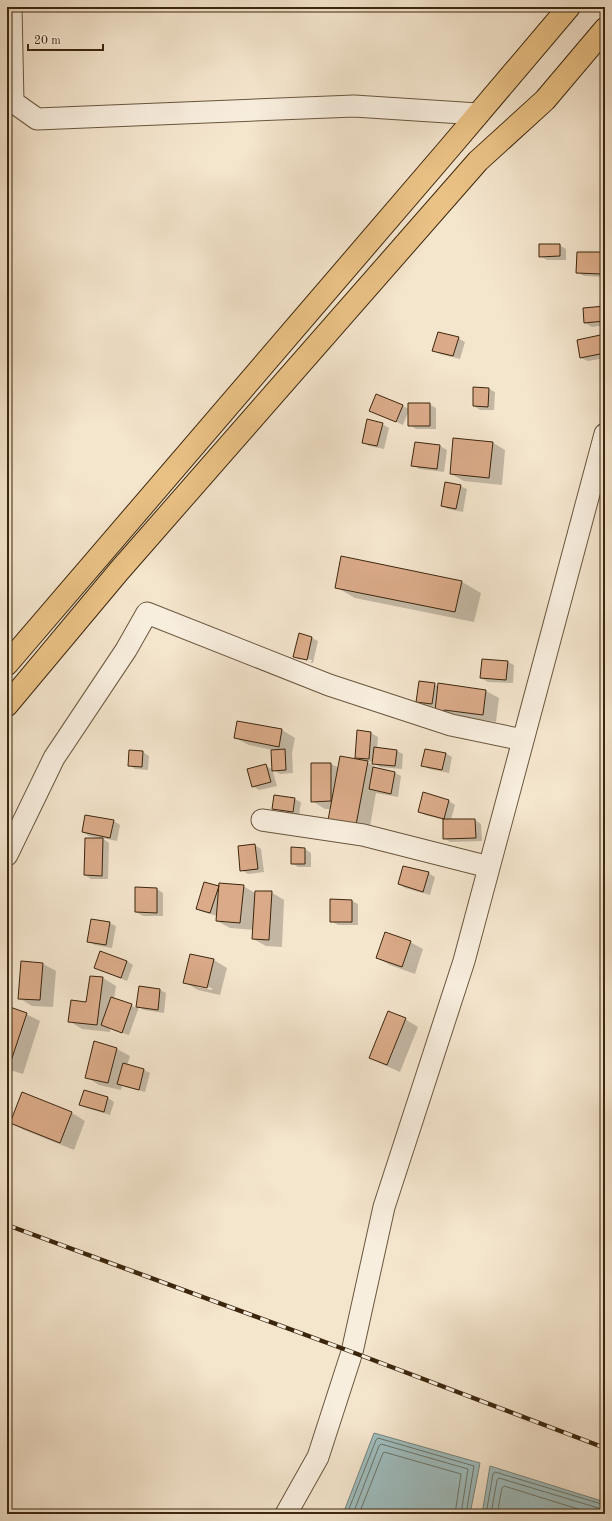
<svg xmlns="http://www.w3.org/2000/svg" width="612" height="1521" viewBox="0 0 612 1521" font-family="'Old Standard TT',serif">
<style>
.water{fill:#9ebdbf;stroke:#768178}
.shadow{fill:#0003;fill-rule:evenodd}
.lines{fill:none;stroke-linecap:round;stroke-linejoin:round}
.shore{stroke:#6c7266;stroke-width:1}
.building{fill:#dbab89;stroke:#3b260d}
.minor-casing{stroke:#69563d;stroke-width:23}
.primary-casing{stroke:#3b260d;stroke-width:24}
.minor{stroke:#f8eede;stroke-width:21}
.primary{stroke:#eac286;stroke-width:22}
.rail-casing{stroke:#3b260d;stroke-width:4.5}
.rail{stroke:#f8eede;stroke-width:3;stroke-dasharray:9;stroke-linecap:butt}
</style>
<rect width="100%" height="100%" fill="#f4e5cd"/>
<filter id="stains"><feTurbulence type="fractalNoise" baseFrequency=".005" numOctaves="4"/><feColorMatrix values="0 0 0 0 .2 0 0 0 0 .09 0 0 0 0 .02 0 0 0 .5 -.17"/></filter>
<radialGradient id="worn" r=".72"><stop offset=".6" stop-color="#630" stop-opacity="0"/><stop offset="1" stop-color="#630" stop-opacity=".3"/></radialGradient>
<path class="water" d="M374,1433L480,1463L470,1514H343Z
M490,1466L605,1502V1514H482Z"/>
<path class="shadow" d="M559,245L566,249V260H547L540,256Z
M601,253L605,255V277L584,276L577,272Z
M605,307V325L592,327L585,323L584,309Z
M605,335V358L588,361L581,358Z
M458,338L465,342L460,359L440,354L434,350Z
M489,389L495,392L494,410H480L474,406Z
M429,404L436,408V429H416L409,425V410L403,425L370,410L403,406L409,409Z
M382,424L389,428L384,449L369,446L363,442Z
M492,442L505,450L502,485L464,481L451,474Z
M416,443L440,446L447,450L444,472L419,469L413,465Z
M460,486L467,489L463,512L448,509L442,506Z
M462,582L481,593L474,622L355,598L336,587Z
M300,634L312,638L318,641L313,663L301,660L294,657ZM300,658L312,660L311,662L300,660Z
M508,662L514,665L513,683L488,682L481,678Z
M434,684L439,687L486,691L499,698L496,722L457,717L456,719L436,707L423,705L417,702Z
M282,730L295,738L292,753L293,773L280,774L272,769L277,786L259,790L253,786L265,765L273,770L272,750L249,745L235,738Z
M358,731L371,733L378,737L377,749L397,751L403,754L402,769L380,767L373,763V762L366,761L380,770L395,773L401,776L398,797L376,793L369,832L331,809H325L312,801L331,764L339,768L362,761L356,757Z
M143,752L149,756L148,770L135,769L129,765Z
M445,753L452,757L449,773L429,769L423,765Z
M294,799L301,802L299,815L280,812L273,809Z
M449,801L455,805L451,820H475L481,824L482,841L450,842L444,838V820L425,815L419,811Z
M114,821L120,825L117,841L102,838L109,843L108,879H91L85,875L100,838L89,836L83,832Z
M255,845L261,849L264,872L248,874L241,870Z
M305,849L311,853V867H298L292,863Z
M428,873L435,877L430,895L405,888L399,884Z
M243,886L255,893L271,892L284,900L282,947L266,946L253,939L254,930L230,928L217,921V916L203,912L197,909L218,887Z
M157,889L163,893V916H143L136,912Z
M352,901L358,904V925H338L331,921Z
M109,923L116,926L112,948L95,945L88,941Z
M410,942L423,949L415,974L390,965L377,958Z
M191,955L214,960L227,968L220,995L198,990L184,982ZM197,985L212,988V990L197,987Z
M127,961L133,965L127,981L95,968Z
M43,964L56,971L53,1007L32,1006L19,998Z
M103,978L116,986L114,999L137,1008L140,987L160,990L166,993L164,1013L144,1010L139,1007L129,1035L110,1029V1032L82,1029L69,1021L87,1003Z
M7,1007L26,1014L40,1021L23,1074L7,1069Z
M405,1019L418,1027L400,1072L384,1065L370,1058Z
M117,1049L130,1056L127,1066L144,1070L150,1073L145,1092L122,1086L121,1090L99,1085L86,1077Z
M7,1082L10,1083L9,1109H7Z
M22,1094L72,1113L85,1121L74,1150L24,1130L11,1123Z
M108,1098L114,1102L110,1115L87,1108L81,1105Z"/>
<g class="lines">
<path class="shore" d="M347,1514L376,1440L378,1438L474,1466L466,1514
M353,1514L379,1446L381,1444L468,1469L461,1514
M359,1514L383,1453L384,1452L461,1474L455,1514
M486,1514L493,1474L495,1472L605,1505
M491,1514L497,1480L499,1478L605,1510
M497,1514L502,1488L504,1486L594,1514"/>
</g>
<path class="building" d="M539,244H560V256L539,257Z
M577,252H601V274L576,273Z
M605,306V321L584,323L583,308Z
M438,332L459,337L453,356L432,351Z
M605,334V353L580,358L577,340Z
M473,387L489,388L488,407L473,406Z
M376,394L403,405L396,422L369,411Z
M408,403H430V426H408Z
M367,419L383,423L377,446L362,443Z
M453,438L493,442L489,478L450,474Z
M415,442L440,445L437,469L411,466Z
M445,482L461,485L456,509L441,506Z
M341,556L462,581L455,612L335,588Z
M299,633L312,637L307,660L293,657Z
M482,659L508,661L506,680L480,678Z
M419,681L435,683L432,704L416,702Z
M438,683L486,690L483,715L444,710L443,712L435,711Z
M237,721L282,729L279,747L234,738Z
M357,730L371,732L369,759L355,758Z
M374,747L397,750L395,766L372,764Z
M285,749L286,770L272,771L271,750Z
M425,749L446,753L442,770L421,766Z
M129,750L143,751L142,767L128,766Z
M340,756L368,761L356,825L328,820Z
M311,763H331V801L311,802Z
M266,764L271,782L252,787L247,769Z
M373,767L395,772L391,794L369,789Z
M423,792L449,800L444,819L418,812Z
M274,795L295,798L293,812L272,809Z
M85,815L114,820L110,838L82,832Z
M443,819H475L476,838L443,839Z
M85,838H103L102,876L84,875Z
M255,844L258,869L240,871L238,846Z
M291,847L305,848V864H291Z
M403,866L429,872L423,892L398,884Z
M204,882L219,886L210,913L196,909Z
M219,883L244,885L240,923L216,921Z
M135,887L157,888V913L135,912Z
M255,891H272L269,940L252,939Z
M330,899L352,900V922H330Z
M91,919L110,922L106,945L87,942Z
M385,932L411,941L402,967L376,958Z
M100,951L127,961L121,978L94,968Z
M190,954L214,959L207,988L183,983Z
M21,961L43,963L40,1000L18,999Z
M90,976L103,977L97,1025L68,1022L71,1000L86,1002Z
M139,986L160,989L158,1010L136,1007Z
M111,997L132,1004L122,1033L101,1025Z
M7,1006L27,1013L9,1067L7,1066Z
M388,1011L406,1018L387,1065L369,1058Z
M94,1041L117,1048L108,1083L85,1078Z
M123,1063L144,1069L139,1090L117,1084Z
M84,1090L108,1097L104,1112L79,1105Z
M22,1092L72,1112L60,1143L10,1123Z"/>
<g class="lines">
<g class="minor-casing">
<path id="minor" d="M11,7L13,102L37,119L354,106L478,114
M262,820L363,835L489,867
M7,855L54,758L126,650L147,613L329,685L451,725L523,740
M286,1514L318,1457L352,1352L384,1207L464,961L605,434"/>
</g>
<g class="primary-casing">
<path id="primary" d="M7,664L452,145L569,7
M7,705L119,571L478,161L545,100L605,29"/>
</g>
<use href="#minor" class="minor"/>
<use href="#primary" class="primary"/>
<g class="rail-casing">
<path id="rail" d="M7,1225L352,1352L605,1448"/>
</g>
<use href="#rail" class="rail"/>
</g>
<rect width="612" height="1521" fill="none" stroke="#f4e5cd" stroke-width="24"/>
<rect x="8" y="8" width="596" height="1505" fill="none" stroke="#3b260d" stroke-width="2"/>
<rect x="12" y="12" width="588" height="1497" fill="none" stroke="#3b260d"/>
<path d="M28 44v6h75v-6" fill="none" stroke="#3b260d" stroke-width="2"/>
<text x="34" y="44" font-size="12" fill="#3b260d" stroke="#f8eede" stroke-width="3" paint-order="stroke">20 m</text>
<rect width="100%" height="100%" filter="url(#stains)"/>
<rect width="100%" height="100%" fill="url(#worn)"/>
</svg>
